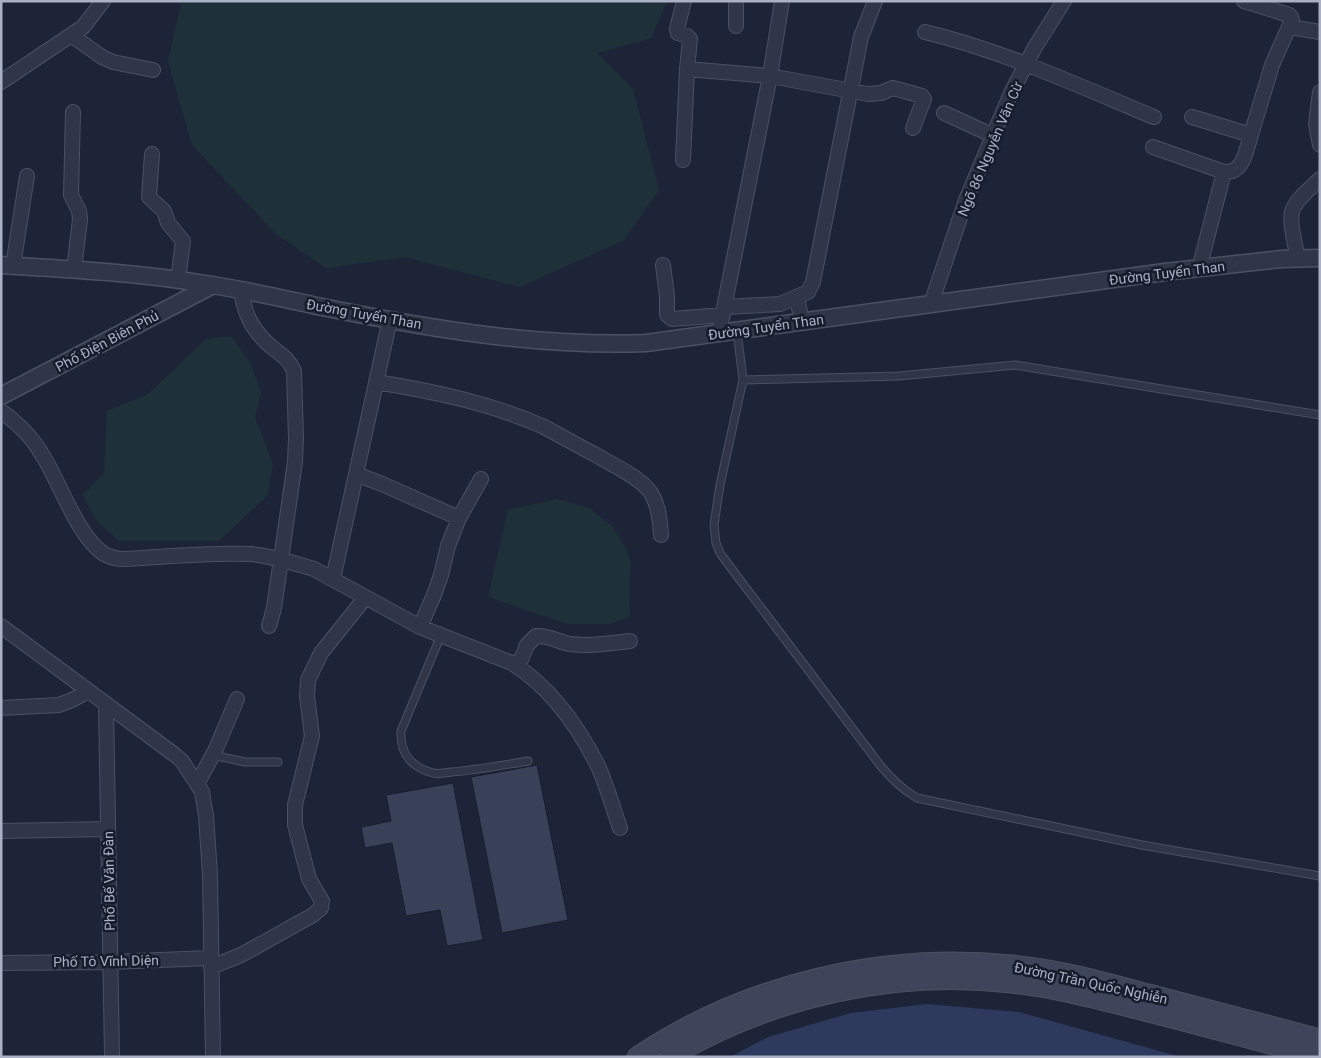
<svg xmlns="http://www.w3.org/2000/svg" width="1321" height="1058" viewBox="0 0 1321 1058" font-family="Roboto,sans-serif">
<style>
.green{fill:#1f3138}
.water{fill:#2d3a5e}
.building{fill:#384158;stroke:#181e2d}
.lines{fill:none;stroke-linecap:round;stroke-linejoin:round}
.service-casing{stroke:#4b5162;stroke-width:9}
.minor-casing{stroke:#4b5162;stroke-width:16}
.tertiary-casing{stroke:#4b5162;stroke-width:19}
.secondary-casing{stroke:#4b5162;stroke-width:21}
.service{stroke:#303647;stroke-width:7}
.minor{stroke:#303647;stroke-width:14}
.tertiary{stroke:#303647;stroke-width:16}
.secondary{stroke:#3e455b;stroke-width:19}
.labels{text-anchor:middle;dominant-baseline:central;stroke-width:5;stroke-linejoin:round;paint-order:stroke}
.street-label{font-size:14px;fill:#aab0c5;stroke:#161c2b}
</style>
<rect width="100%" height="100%" fill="#1d2437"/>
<path class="green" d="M178,1H667L651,38L597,53L633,89L659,190L624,240L520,287L405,257L326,268L276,234L192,145L168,61L181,4Z
M231,336L251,364L261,393L255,417L273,464L268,495L219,541H119L96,520L83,495L104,473L107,411L148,394L206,339Z
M557,499L589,508L612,526L626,548L631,563L629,589L630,616L611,624H567L488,597L508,510Z"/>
<path class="water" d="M927,1004L1019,1012L1181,1057H730L768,1037L851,1013Z"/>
<path class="building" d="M537,765L568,920L502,933L471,777Z
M453,783L483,940L447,946L440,910L406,916L392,843L365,848L361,827L391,821L386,795Z"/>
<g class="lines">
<g class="service-casing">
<path id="service" d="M737,331L743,380L899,376L1015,365L1320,415
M743,380L720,485L714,525L716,543L720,553L731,568L880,765C891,779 902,789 917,798L1142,845L1320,876
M441,635L401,731C400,753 410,767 433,773C438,774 446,773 452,772C477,770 503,765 528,761
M212,755L245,762H278"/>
</g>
<g class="minor-casing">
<path id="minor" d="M736,26V1
M1290,27L1320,32
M925,32C1004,51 1079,86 1154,117
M71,35L102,57L113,62L153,70
M687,69L770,76L868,94L881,93L893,88L922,96L924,99L913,128
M1,82L83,27L103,1
M1320,92L1316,124L1320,145
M73,112L71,195L79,211L80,219L74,270
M944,113L994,136
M1192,117L1251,135L1272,65L1292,20L1291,17L1289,15L1244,1
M1153,147L1224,172L1199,269
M152,154L149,197L164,211L168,223L183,241L178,280
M683,160L687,69L690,39L687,36L678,33L677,29L684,1
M1224,172C1244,174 1246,150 1251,135
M1298,259C1296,248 1289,222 1292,212C1294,201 1312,187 1320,179
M663,265L667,296V315L672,319L723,315
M13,266L27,176
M241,291C245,314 250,326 267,343C278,353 288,357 294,371L296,438L295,462L274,608L269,626
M797,298L802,322
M931,304L966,200L1011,93L1035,47L1064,1
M725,307L780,304L808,292L813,282L861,37L875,1
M719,333L770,76L782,1
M376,382C432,391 490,403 542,426C560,435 578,446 596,455C612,465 634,474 647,488C658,500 660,519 661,535
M1,411C18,423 33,438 43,456C60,483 78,537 104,554C110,557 117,559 123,559C165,557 209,552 251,554C272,556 294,563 314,569L420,627L512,663C550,687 578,726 598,766C607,786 613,808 620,828
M356,474L382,484L459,518L448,546L441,575L434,595L420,627
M459,518L481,479
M333,579L390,319
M1,626L175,755L182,761L197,784L202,792L206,816L210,874L213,1057
M518,667L527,645L536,636C548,635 559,642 570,644C590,647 611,643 630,641
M106,705L112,1057
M1,708L59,705L72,700L88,691
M197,784L215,751L237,699
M1,831L108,829
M1,963L110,962L210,958
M211,967L241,955L313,915L321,908L322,901L309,879L295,825V805L312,736L307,696L308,680L321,653L365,598"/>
</g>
<g class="tertiary-casing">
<path id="tertiary" d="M1,265C71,269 143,273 212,285C251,291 289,300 327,308C432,329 538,347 646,343L1165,272L1281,259L1320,258
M1,396L213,285"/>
</g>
<g class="secondary-casing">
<path id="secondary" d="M637,1057C745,984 882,952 1011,965C1057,969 1103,982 1148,994C1205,1009 1262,1024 1320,1039
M670,1057C772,997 894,969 1012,983C1057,988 1101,1000 1145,1011C1203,1026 1260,1041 1317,1057"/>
</g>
<use href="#service" class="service"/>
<use href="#minor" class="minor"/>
<use href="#tertiary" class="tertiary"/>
<use href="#secondary" class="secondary"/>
</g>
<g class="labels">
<g class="street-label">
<text transform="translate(990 149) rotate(-67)">Ngõ 86 Nguyễn Văn Cừ</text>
<text transform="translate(1167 273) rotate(-7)">Đường Tuyển Than</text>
<text transform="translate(364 314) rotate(10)">Đường Tuyển Than</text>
<text transform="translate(766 327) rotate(-8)">Đường Tuyển Than</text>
<text transform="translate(107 341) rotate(-28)">Phố Điện Biên Phủ</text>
<text transform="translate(109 881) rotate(-91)">Phố Bế Văn Đàn</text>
<text transform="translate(106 961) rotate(-1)">Phố Tô Vĩnh Diện</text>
<text transform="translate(1091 983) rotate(12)">Đường Trần Quốc Nghiễn</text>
</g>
</g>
<rect width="1321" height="1058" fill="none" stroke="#aab0c5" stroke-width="5"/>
</svg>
